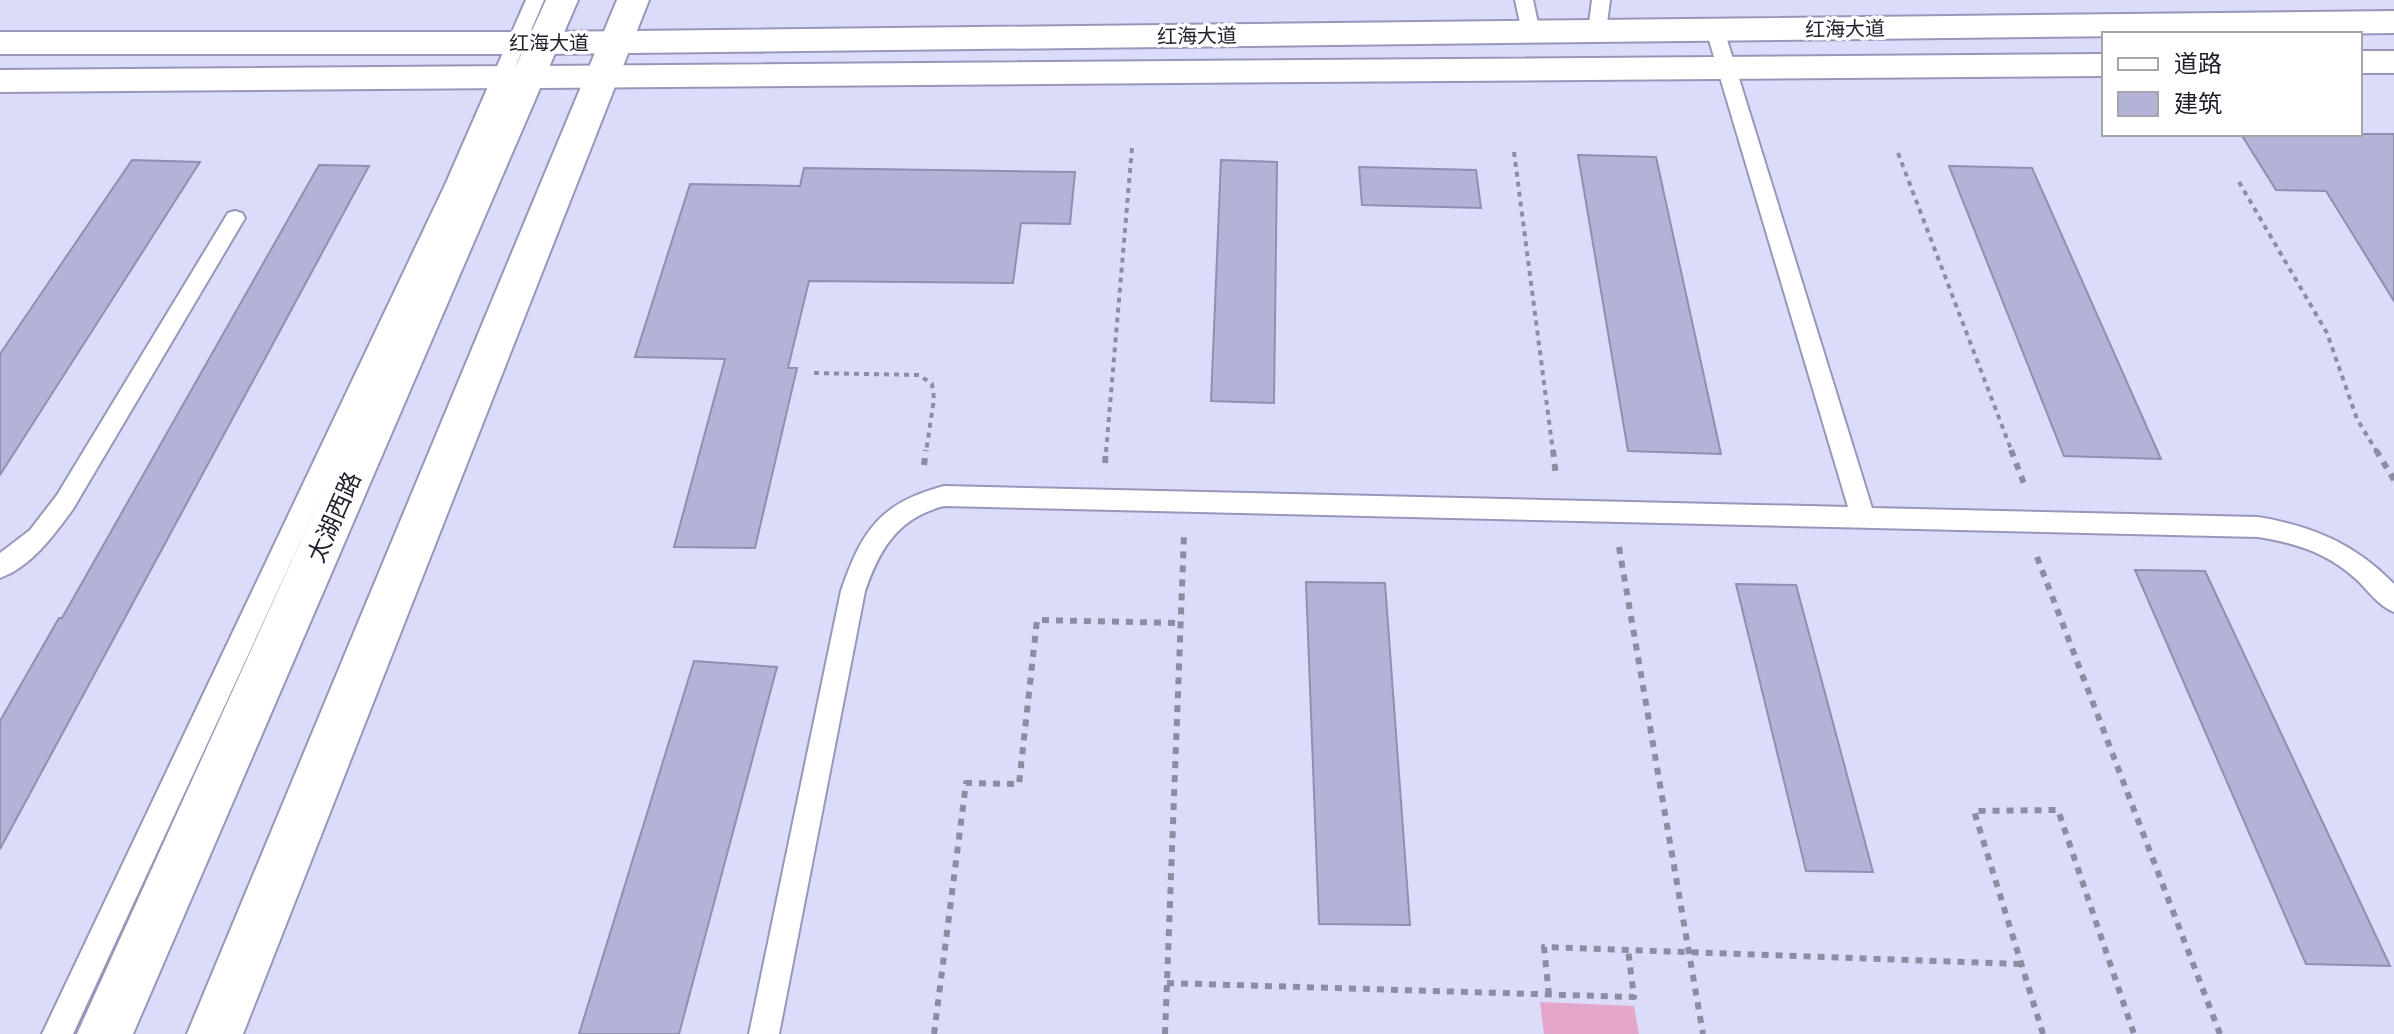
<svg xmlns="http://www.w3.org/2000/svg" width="2394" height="1034" viewBox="0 0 2394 1034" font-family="'DM Sans','Noto Sans SC',sans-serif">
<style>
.green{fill:#e4a6c9}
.building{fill:#b3b3d7;stroke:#8e8fb1;stroke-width:2}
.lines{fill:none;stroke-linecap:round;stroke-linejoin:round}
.service-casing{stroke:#9797ba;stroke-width:4}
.tertiary-casing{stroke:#9797ba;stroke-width:4}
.secondary-casing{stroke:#9797ba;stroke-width:4}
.path-far1{stroke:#8c8da3;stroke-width:4;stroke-dasharray:5 5;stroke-linecap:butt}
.path{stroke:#8c8da3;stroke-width:6;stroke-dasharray:7 7;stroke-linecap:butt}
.service{fill:#fff;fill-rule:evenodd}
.tertiary{fill:#fff;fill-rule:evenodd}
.secondary{fill:#fff;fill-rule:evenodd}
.labels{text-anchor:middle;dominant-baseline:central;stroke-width:7;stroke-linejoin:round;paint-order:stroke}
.far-street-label{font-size:20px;fill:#1f1f2c;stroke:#fff}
.street-label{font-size:24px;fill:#1f1f2c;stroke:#fff}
</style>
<rect width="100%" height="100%" fill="#dbdcfa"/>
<path class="green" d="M1540,1002L1634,1006L1639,1034H1544Z"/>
<path class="building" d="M2241,134H2394V301L2326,191L2276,190Z
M1578,155L1656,157L1721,454L1628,451Z
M132,160L200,162L0,475V354Z
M1221,160L1277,162L1274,403L1211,401Z
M319,165L369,166L0,849V721L59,618H62Z
M1949,166L2032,168L2161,459L2064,456Z
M1359,167L1476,170L1481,208L1362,205Z
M804,168L1075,172L1070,224L1021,223L1013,283L809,281L788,368H797L755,548L674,547L725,359L635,357L690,184L800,186Z
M2135,570L2205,571L2390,966L2306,964Z
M1306,582L1385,583L1410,925L1319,924Z
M1736,584L1796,585L1873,872L1806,871Z
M694,661L777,667L679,1034H579Z"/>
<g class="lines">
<g class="service-casing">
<path id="service" d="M526,0H544L465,185L73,1034H42L445,185Z
M1515,0H1533L1540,32L1537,36H1525L1522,32Z
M1592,0H1610L1606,31L1597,37L1588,31Z
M1715,24L1724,30L1872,508L2258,517C2313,526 2355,544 2394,584V612C2378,606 2368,590 2356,579C2327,553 2296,543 2258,537L944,506C898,518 880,548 865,591L779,1034H749L841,591C862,530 880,503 944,486L1848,507L1706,30Z
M235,211L242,213L245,218L73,509C54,535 32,566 0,578V553L30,530L57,495L228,213Z"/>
</g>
<g class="tertiary-casing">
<path id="tertiary" d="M546,0H578L133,1034H77Z
M617,0H649L243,1034H187Z"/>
</g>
<g class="secondary-casing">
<path id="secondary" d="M2394,11V33L542,54H0V32H542Z
M2360,51H2394V73H2360Z
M2104,54V76L0,92V70Z"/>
</g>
<path class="path-far1" d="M1514,152L1553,452
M1898,153L2012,452
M2239,182L2327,333L2357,419L2377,452
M814,373L919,375L932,384L934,399L926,452
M1106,452L1132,148"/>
<path class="path" d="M1553,450L1556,476
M2011,450L2025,486
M2376,450L2394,480
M1105,463L1106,450
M924,465L926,450
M1619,547L1703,1034
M2037,557L2220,1034
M1167,983L1634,997L1628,950
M1549,995L1544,947L2021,964
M934,1034L966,783L1019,784L1037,620L1180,623
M1165,1034L1184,535
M2043,1034L1974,811L2058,810L2134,1034"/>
<use href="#service" class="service"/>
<use href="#tertiary" class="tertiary"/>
<use href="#secondary" class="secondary"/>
</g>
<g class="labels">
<g class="far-street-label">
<text transform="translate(1845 29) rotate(-1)">红海大道</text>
<text transform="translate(1197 36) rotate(-1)">红海大道</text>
<text x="549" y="43">红海大道</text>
</g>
<g class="street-label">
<text transform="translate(334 517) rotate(-66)">太湖西路</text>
</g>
</g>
<rect x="2102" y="32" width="260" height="104" fill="#ffffff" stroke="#a5a5ab" stroke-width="2"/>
<rect x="2118" y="58" width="40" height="12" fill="#ffffff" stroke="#a5a5ab" stroke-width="2"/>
<text x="2174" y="72" font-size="24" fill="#1f1f2c">道路</text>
<rect x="2118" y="92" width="40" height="24" fill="#b3b3d7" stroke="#a5a5ab" stroke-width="2"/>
<text x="2174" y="112" font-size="24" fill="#1f1f2c">建筑</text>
</svg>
